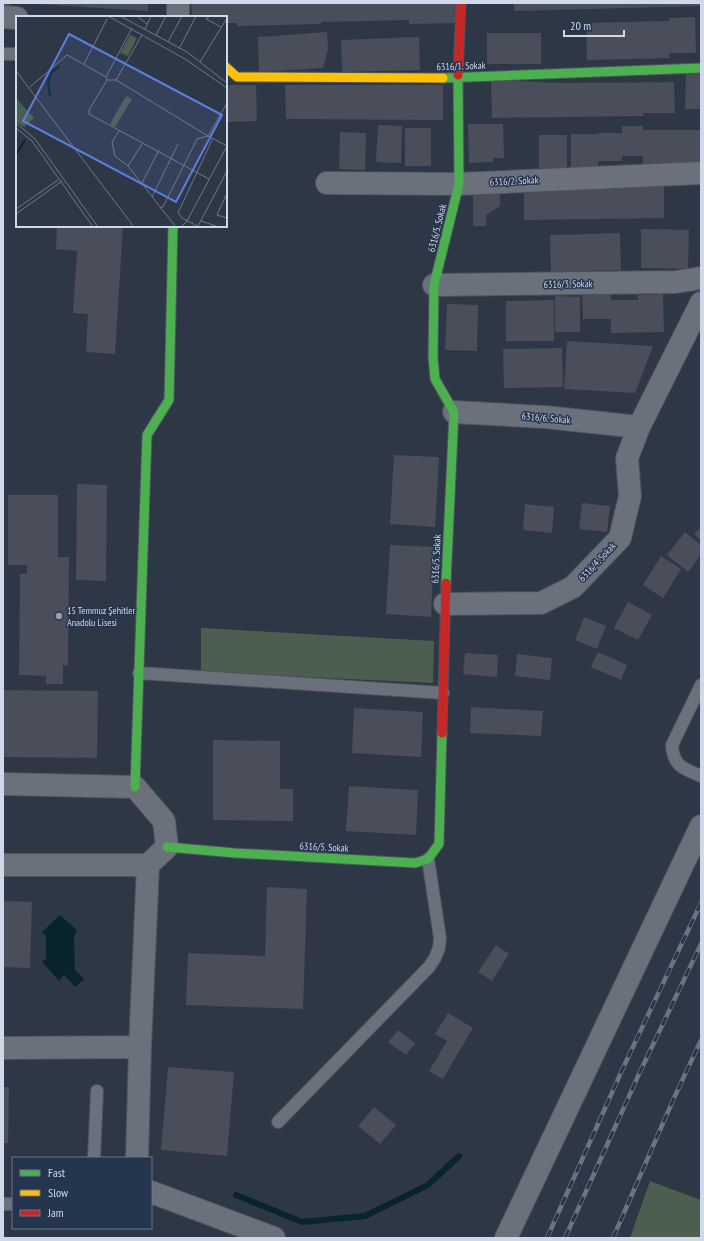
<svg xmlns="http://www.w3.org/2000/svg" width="704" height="1241" viewBox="0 0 704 1241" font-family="'PT Sans Narrow',sans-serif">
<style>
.green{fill:#4b5e4f}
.water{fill:#08252c}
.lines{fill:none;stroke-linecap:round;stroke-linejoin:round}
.stream{stroke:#08252c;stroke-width:6}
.building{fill:#4a4d5a}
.lane-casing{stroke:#4c545f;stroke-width:14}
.street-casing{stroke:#4c545f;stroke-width:24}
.fast-casing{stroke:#4c545f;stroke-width:11}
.slow-casing{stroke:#4c545f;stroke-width:11}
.jam-casing{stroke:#4c545f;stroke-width:11}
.lane{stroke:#6a717b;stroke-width:12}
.street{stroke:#6a717b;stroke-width:22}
.fast{stroke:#4caf50;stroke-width:9}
.slow{stroke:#ffc107;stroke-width:9}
.jam{stroke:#c62828;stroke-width:9}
.rail-casing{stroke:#6e747e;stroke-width:4.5}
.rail{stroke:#25354e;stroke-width:3;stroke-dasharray:9;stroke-linecap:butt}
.poi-dot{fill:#97a0b0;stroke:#25354e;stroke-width:1.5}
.labels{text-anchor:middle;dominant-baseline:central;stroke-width:3;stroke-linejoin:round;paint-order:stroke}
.street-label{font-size:10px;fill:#cfd9e9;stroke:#25354e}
.poi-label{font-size:10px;fill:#cfd9e9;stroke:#25354e;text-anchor:start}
.inset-river{fill:none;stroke:#08252c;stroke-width:2}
.inset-road{fill:none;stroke:#6e7887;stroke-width:1}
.view{fill:#5b7fde;fill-opacity:0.15;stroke:#5b7fde;stroke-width:2}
.inset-edge{fill:none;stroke:#cfd9e9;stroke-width:2}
</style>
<rect width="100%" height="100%" fill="#2e3745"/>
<path class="green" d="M201,628L434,641L433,683L201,672Z
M650,1181L701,1200V1238H630Z"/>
<path class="water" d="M60,915L77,930L74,937L75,970L84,979L75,987L64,975L59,981L42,962L46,959V937L42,932Z"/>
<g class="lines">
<path class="stream" d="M236,1195L302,1222L365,1216L428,1185L459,1156"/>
</g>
<path class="building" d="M3,3H10V10H3Z
M38,3H148V11L38,4Z
M191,3H459V23L409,24V20L321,22V24L237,26V23H226V17H192Z
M514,3H701V6L514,11Z
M695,17L696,53H669L670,58L587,60L586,23L669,21V18Z
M327,32L328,49L323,68L259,72L258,37Z
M487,33H541V64H487Z
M419,37L420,70L342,72L341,40Z
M686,71L701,72V109H685Z
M491,80L564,83L674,82L675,113H643V116L492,118Z
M226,85H256L257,121L226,122Z
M285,85H443V120L286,119Z
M468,124H503L504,158H493V162L469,163Z
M378,125L402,126L401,163L376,162Z
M622,126H643V130H701V165H643V156H622V161H598V170H571V134H598V133H622Z
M405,128H431V166H405Z
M340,132L366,133L365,170L339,169Z
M539,135H567V168H539Z
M664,184V218L524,220V186Z
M473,189H500V206L486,215V226H473Z
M57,226H123L115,354L86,352L88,314L73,313L77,251L56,249Z
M641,229L689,230L688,269L641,268Z
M620,233L621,270L551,272L550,235Z
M582,285H611V300H638V295L663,294L664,332L611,333V319H583Z
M555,296L580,297V332H555Z
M554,300V341H506V301Z
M447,304L478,305L477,351L445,350Z
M567,341L653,346L635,393L564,389Z
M562,348L563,387L504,388L503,349Z
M394,455L439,457L435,527L390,524Z
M77,484L107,485L106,581L76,580Z
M8,495H58V557H69L68,666L63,665V684H46V676L19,675L20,574H27V565H8Z
M582,503L610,506L607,532L579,529Z
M525,504L554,507L552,533L523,530Z
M701,527V541L694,534Z
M685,532L701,545V555L688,572L667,555Z
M390,545L434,547L431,617L386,614Z
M661,556L681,569L663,598L643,585Z
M628,602L652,615L638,640L614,628Z
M584,617L606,626L597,649L575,640Z
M598,652L627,665L621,680L591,667Z
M465,653L498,655L497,677L463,674Z
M517,654L552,658L550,680L515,676Z
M3,690L98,691L97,758L3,757Z
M471,707L543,711L541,736L470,733Z
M354,708L423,712L421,757L352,753Z
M213,740L280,741V789H293V821L213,820Z
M349,786L418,790L416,835L346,831Z
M267,887L307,889L303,1009L186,1005L188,953L265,956Z
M3,901L32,902L30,968L3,967Z
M496,945L509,954L492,981L478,972Z
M448,1013L473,1028L443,1079L429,1071L447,1041L435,1034Z
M398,1030L415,1043L406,1055L388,1042Z
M168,1067L234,1072L227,1156L161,1150Z
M3,1087H9L8,1143H3Z
M374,1107L396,1125L380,1144L358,1126Z"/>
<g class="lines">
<g class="lane-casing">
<path id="lane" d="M3,54H17
M139,673L443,693
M701,685L672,745C673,766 684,769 701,776
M278,1122L429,967L435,958L439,948L440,938L428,859
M94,1158L97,1091
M3,1204H13"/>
</g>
<g class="street-casing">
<path id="street" d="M178,3V17
M3,17L17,18
M327,183L459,184L701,173
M434,285L676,282L701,278
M454,412L545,417L639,427
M445,604L541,603L573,587L620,538L630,496L627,458L639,427L701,303
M3,784L135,787L164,821L167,847L148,865L140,1047L137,1158
M3,865H148
M3,1048L140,1047
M151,1192L274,1238
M506,1238L701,826"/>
</g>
<g class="fast-casing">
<path id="fast" d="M443,78L701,68
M446,583L454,412L435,379L433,358L434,285L459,184L458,75
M135,787L147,435L169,400L173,226
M167,847L235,853L415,863L428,859L439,844L442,733"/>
</g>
<g class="slow-casing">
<path id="slow" d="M226,67L237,77L443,78"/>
</g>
<g class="jam-casing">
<path id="jam" d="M458,75L461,3
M442,733L446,583"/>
</g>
<use href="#lane" class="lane"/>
<use href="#street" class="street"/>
<use href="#fast" class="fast"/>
<use href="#slow" class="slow"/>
<use href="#jam" class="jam"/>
<g class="rail-casing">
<path id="rail" d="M547,1238L623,1068L701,903
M565,1238L639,1074L701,944
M613,1238L674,1098L701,1040"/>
</g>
<use href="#rail" class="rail"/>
</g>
<circle class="poi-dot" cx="59" cy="616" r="4"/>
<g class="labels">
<g class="street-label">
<text transform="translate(461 66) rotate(-2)">6316/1. Sokak</text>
<text transform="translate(514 181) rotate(-3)">6316/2. Sokak</text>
<text transform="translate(437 228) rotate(-76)">6316/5. Sokak</text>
<text transform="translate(568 284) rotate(-1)">6316/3. Sokak</text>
<text transform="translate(546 418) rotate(5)">6316/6. Sokak</text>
<text transform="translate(436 559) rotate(-87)">6316/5. Sokak</text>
<text transform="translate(597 562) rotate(-47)">6316/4. Sokak</text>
<text transform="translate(324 847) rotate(3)">6316/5. Sokak</text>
</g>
<g class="poi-label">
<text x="67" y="610">15 Temmuz Şehitler<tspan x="67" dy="12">Anadolu Lisesi</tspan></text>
</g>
</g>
<g transform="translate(16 16)">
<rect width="211" height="211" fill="#2e3745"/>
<path d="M114,19L121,22L112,40L104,37ZM110,80L116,83L99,111L94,108ZM0,82L18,102L8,111L0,106Z" fill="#4b5e4f"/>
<path class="inset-river" d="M34,80L32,65L36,56L44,50M0,139L9,124"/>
<path class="inset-road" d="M92,0L169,43L211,72M104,0L171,36L211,67M121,0L131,8M194,0L190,3L205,11M129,13L135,0M140,19L150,0M152,26L166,0M163,33L180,0M184,46L211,2M68,48L91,3M0,55L118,211M90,61L116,12M91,64L73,94V98L193,163M100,64L192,120M14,71L51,39L90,61L91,64H100L126,19M0,107L19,123L82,211M0,112L16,125L77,211M103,115L96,126L99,140L112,150L160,211M211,130L192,120L211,87M112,150L126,128M125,169L143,134M210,179L201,199L211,202M136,181L162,128M144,192L147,191L181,123L192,120M0,193L42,164M0,198L46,165M185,205L203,211M182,210L211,155M165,211L171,205L211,130M183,211L166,202L162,197L197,122"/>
<path class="view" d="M53,18L206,99L160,186L7,105Z"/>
<rect width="211" height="211" class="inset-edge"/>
</g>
<rect width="704" height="1241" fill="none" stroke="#cfd9e9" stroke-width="8"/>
<rect x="12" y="1157" width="140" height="72" fill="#25354e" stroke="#69778c"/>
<rect x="20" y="1170" width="20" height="6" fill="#4caf50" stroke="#69778c"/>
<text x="48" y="1177" font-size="12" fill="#cfd9e9">Fast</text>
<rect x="20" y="1190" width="20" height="6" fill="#ffc107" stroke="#69778c"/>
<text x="48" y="1197" font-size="12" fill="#cfd9e9">Slow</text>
<rect x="20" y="1210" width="20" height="6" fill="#c62828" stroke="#69778c"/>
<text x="48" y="1217" font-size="12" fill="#cfd9e9">Jam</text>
<path d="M564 30v6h60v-6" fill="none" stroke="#cfd9e9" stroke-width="2"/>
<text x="570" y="30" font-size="12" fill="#cfd9e9" stroke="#25354e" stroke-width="3" paint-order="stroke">20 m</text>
</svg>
